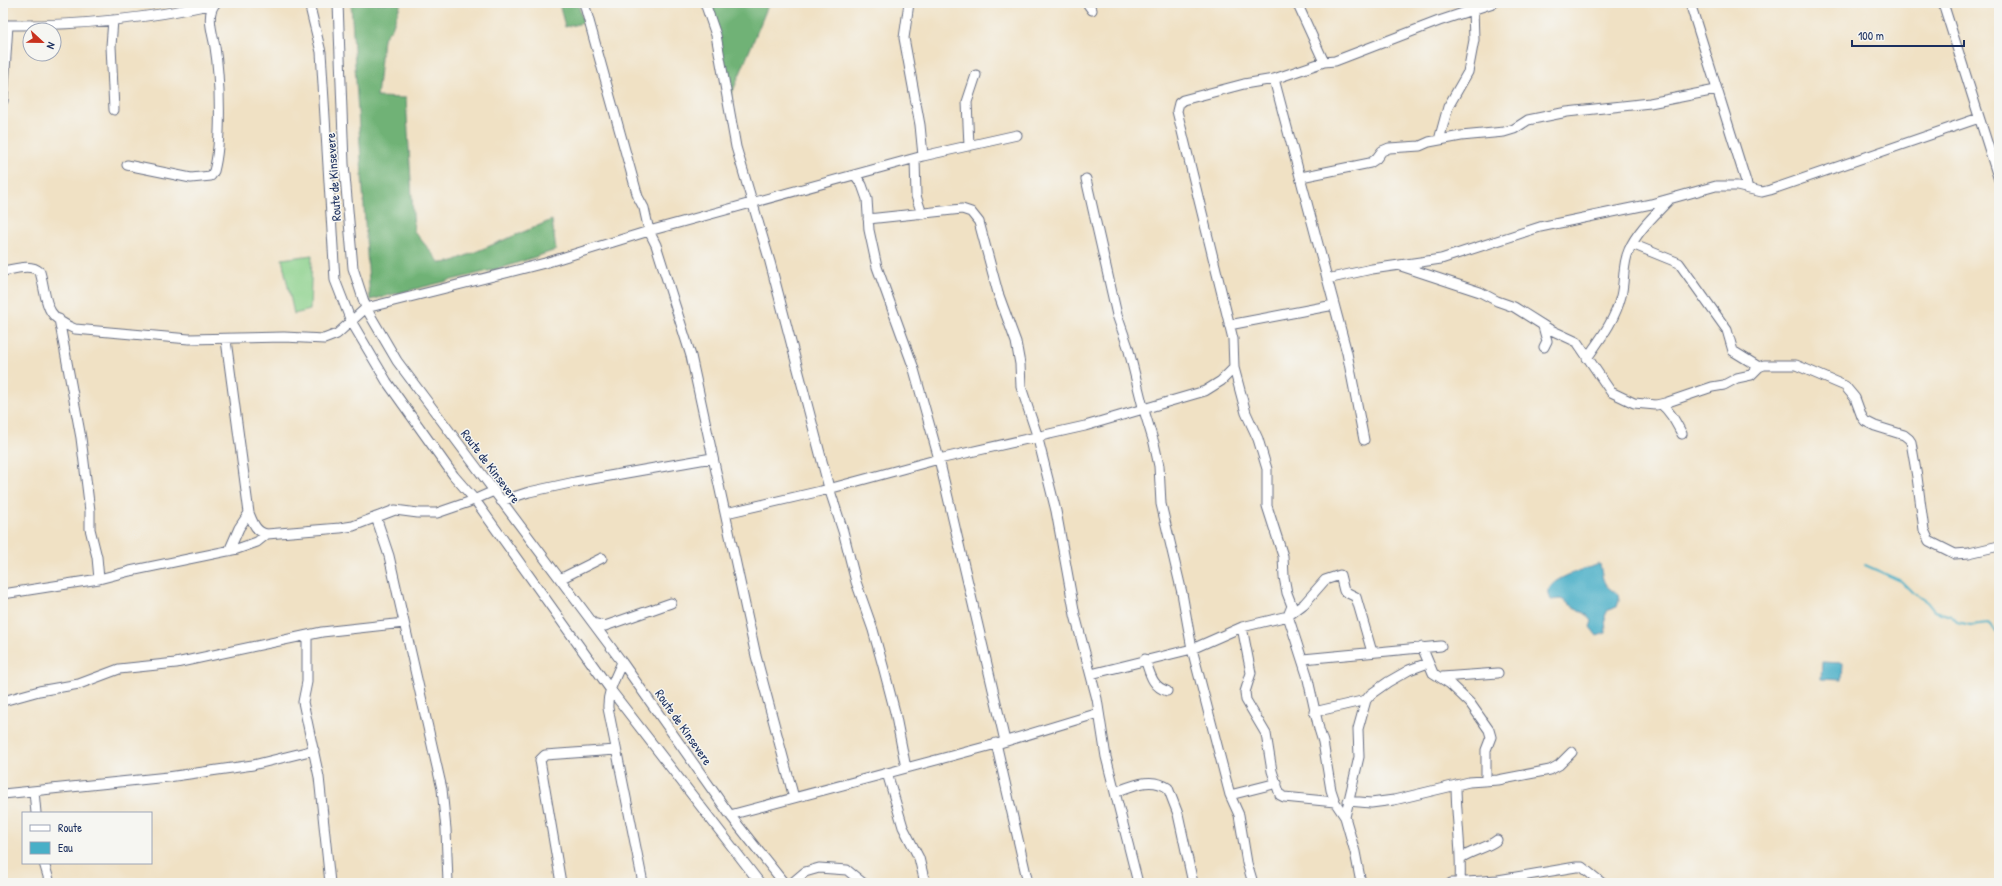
<svg xmlns="http://www.w3.org/2000/svg" width="2002" height="886" viewBox="0 0 2002 886" font-family="'Patrick Hand',sans-serif">
<style>
.green{fill:#8ad08a;stroke:#528074}
.forest{fill:#6fb276;stroke:#45706a}
.water{fill:#48afc7;stroke:#326f92}
.lines{fill:none;stroke-linecap:round;stroke-linejoin:round}
.stream{stroke:#48afc7;stroke-width:2}
.minor-casing{stroke:#666d82;stroke-width:11}
.minor{stroke:#fff;stroke-width:9}
.labels{text-anchor:middle;dominant-baseline:central;stroke-width:3;stroke-linejoin:round;paint-order:stroke}
.street-label{font-size:13px;fill:#1b2f5e;stroke:#f6f6f2}
</style>
<rect width="100%" height="100%" fill="#f6f6f2"/>
<filter id="ink" filterUnits="userSpaceOnUse"><feTurbulence type="fractalNoise" baseFrequency=".025" numOctaves="2"/><feDisplacementMap in="SourceGraphic" scale="8" xChannelSelector="R" yChannelSelector="G"/><feConvolveMatrix kernelMatrix="1 2 1 2 8 2 1 2 1" color-interpolation-filters="sRGB"/></filter>
<filter id="wash" filterUnits="userSpaceOnUse"><feTurbulence type="fractalNoise" baseFrequency=".012" numOctaves="4" result="noise"/><feDisplacementMap in="SourceGraphic" scale="16" xChannelSelector="R" yChannelSelector="G"/><feGaussianBlur stdDeviation="0.9" result="paint"/><feColorMatrix in="noise" values="0 0 0 0 0 0 0 0 0 0 0 0 0 0 0 0 0 1.4 0 .05"/><feComposite in="paint" operator="in"/></filter>
<g filter="url(#wash)">
<rect width="100%" height="100%" fill="#f0e1c4"/>
<path class="green" d="M312,255L310,310L294,314L282,259Z"/>
<path class="forest" d="M351,3H401L392,28L383,39L377,97L406,98L414,231L440,263L451,262L552,220L556,250L505,267L370,300Z
M559,3H578L583,23L565,27Z
M708,3H769L728,103Z"/>
<path class="water" d="M1600,564C1603,580 1602,585 1618,594L1619,600L1617,607L1608,610L1605,616L1606,633L1597,636L1590,627L1592,621L1587,615L1561,599L1551,600C1549,596 1547,590 1551,586C1558,576 1588,568 1600,564Z
M1822,662L1843,663L1842,680L1821,679Z"/>
<g class="lines">
<path class="stream" d="M1865,565L1901,581L1913,593L1927,602L1934,611L1951,616L1957,622L1971,625L1988,623L1999,634"/>
</g>
</g>
<g filter="url(#ink)">
<g class="lines">
<g class="minor-casing">
<path id="minor" d="M309,3L321,52L335,280L351,321L387,382L454,476L475,500L610,689L760,883
M338,3L344,164L353,268L366,308L397,361L622,662L730,815L784,883
M584,3L638,197L644,208L649,231L656,245L691,356L756,656L794,798
M705,3L716,35L736,147L770,262L829,488L843,531L856,582L873,630L883,666L895,712L906,768
M909,3L904,38L920,125L923,156
M1087,3L1092,10
M1297,3L1324,62
M1690,3L1748,188
M1943,3L1999,180
M113,20L111,46L114,110
M3,25C74,26 145,19 214,4
M1274,79L1347,353L1364,440
M3,101L8,25
M1439,140L1448,107L1468,72L1474,40L1473,9
M969,146L967,102L976,75
M915,159L916,196L922,214
M127,165L191,178L211,176L214,171C222,141 220,78 215,47C213,35 205,13 216,3
M855,175L862,185L867,199L869,230L877,267L913,366L939,459L1005,741
M1301,177L1370,163L1376,159L1382,151L1389,148L1420,146L1429,142L1461,136L1504,132L1514,129L1528,120L1567,112L1650,103L1716,90
M1086,179L1117,315L1128,347L1143,407L1154,443L1159,466L1161,504L1182,593L1192,649L1230,795L1277,783
M868,219L962,209L971,212L979,222L998,293L1016,342L1020,364L1021,387L1037,435L1056,511L1075,615L1097,699L1106,757L1138,883
M1632,244L1679,263L1727,330L1733,351L1759,367
M1401,266L1480,292L1497,301L1514,307L1549,329L1577,342L1611,392L1634,403L1656,405L1665,403L1712,387L1724,385L1737,378L1751,375L1759,367L1764,365H1796L1845,386L1855,398L1862,417L1865,421L1875,426L1904,435L1909,439L1911,442L1917,477L1924,530L1929,541L1955,554L1969,553L1999,546
M3,271C15,269 31,263 40,272C48,300 42,316 75,329L189,339L284,337L324,339L337,334L366,308L545,263L649,231L923,156L1017,135
M1327,279L1372,269L1441,259L1540,227L1651,204L1716,186H1737L1762,192L1770,190L1979,118
M59,319L81,438L90,511V529L97,557L99,579
M1229,325L1334,305
M1543,326L1547,341L1544,347
M226,340L249,513C253,523 256,532 267,534L340,528L353,526L395,510L418,513H437L469,502L494,491
M1587,358C1601,338 1615,320 1621,296C1625,280 1622,265 1629,250C1637,231 1655,215 1669,200
M1234,368L1246,413L1258,439L1267,469V506L1283,556L1284,577L1287,593L1292,606L1288,616L1307,675L1319,729L1323,742L1331,790L1335,802L1345,817L1355,852L1361,883
M1661,404C1671,412 1676,423 1682,434
M501,501L529,492L575,482L712,458
M726,513L821,491L939,459L1085,426L1205,391L1221,381L1234,368L1233,339L1177,111L1179,103L1183,100L1244,84L1274,79L1324,62L1335,61L1439,21L1493,3
M376,517L389,556L442,789L446,829L448,883
M229,551L239,528L249,513
M560,579L602,558
M3,594L99,579L130,571L237,549L257,542L267,534
M593,623L605,626L671,603
M1242,627L1251,673L1245,692L1246,700L1266,734L1272,771L1280,795L1284,797L1335,802
M307,636V682L303,702L319,777L330,883
M1422,647L1433,673L1450,684L1470,703L1489,730L1491,737L1486,750V780
M1145,659C1150,673 1152,687 1167,691
M1303,659L1441,646
M622,662C616,677 607,691 608,708L643,883
M1091,674L1192,649L1242,627L1288,616L1304,604L1325,580L1340,575L1344,591L1356,597L1372,652
M1442,677L1498,673
M3,701L39,691L79,684L119,669L176,663L322,632L404,623
M1314,712L1366,700
M996,743L1028,883
M887,773L903,827L919,858L925,883
M1456,785C1456,818 1462,850 1460,883
M34,791L36,813
M1115,792C1132,786 1151,776 1168,788L1178,814L1193,883
M3,794L168,777L253,765L314,750
M1230,795L1239,815L1247,863L1253,883
M1348,801L1371,803L1394,800L1469,782L1498,780L1550,770L1559,765L1572,752
M730,815L1000,743L1099,713
M1345,817L1359,757L1358,729L1366,700L1371,694L1388,682L1409,670L1428,663
M1461,858C1473,850 1487,848 1497,840
M44,863L50,883
M561,883L540,760L545,755L616,750
M792,883L805,872L819,868L847,870L863,883
M1451,883L1498,880L1576,867H1582L1602,883"/>
</g>
<use href="#minor" class="minor"/>
</g>
</g>
<g class="labels">
<g class="street-label">
<text transform="translate(333 177) rotate(-94)">Route de Kinsevere</text>
<text transform="translate(491 466) rotate(53)">Route de Kinsevere</text>
<text transform="translate(684 727) rotate(55)">Route de Kinsevere</text>
</g>
</g>
<rect width="2002" height="886" fill="none" stroke="#f6f6f2" stroke-width="16"/>
<rect x="22" y="812" width="130" height="52" fill="#f6f6f2" stroke="#9ea6b7"/>
<rect x="30" y="825" width="20" height="6" fill="#ffffff" stroke="#9ea6b7"/>
<text x="58" y="832" font-size="12" fill="#1b2f5e">Route</text>
<rect x="30" y="842" width="20" height="12" fill="#48afc7" stroke="#9ea6b7"/>
<text x="58" y="852" font-size="12" fill="#1b2f5e">Eau</text>
<g transform="translate(42 42) rotate(112)"><circle r="19" fill="#f6f6f2" stroke="#9ea6b7"/>
<path d="M0-3L7 15L0 10L-7 15Z" fill="#c8321e"/>
<text y="-6" font-size="11" font-weight="bold" text-anchor="middle" fill="#1b2f5e">N</text>
</g>
<path d="M1852 40v6h112v-6" fill="none" stroke="#1b2f5e" stroke-width="2"/>
<text x="1858" y="40" font-size="12" fill="#1b2f5e" stroke="#f6f6f2" stroke-width="3" paint-order="stroke">100 m</text>
</svg>
